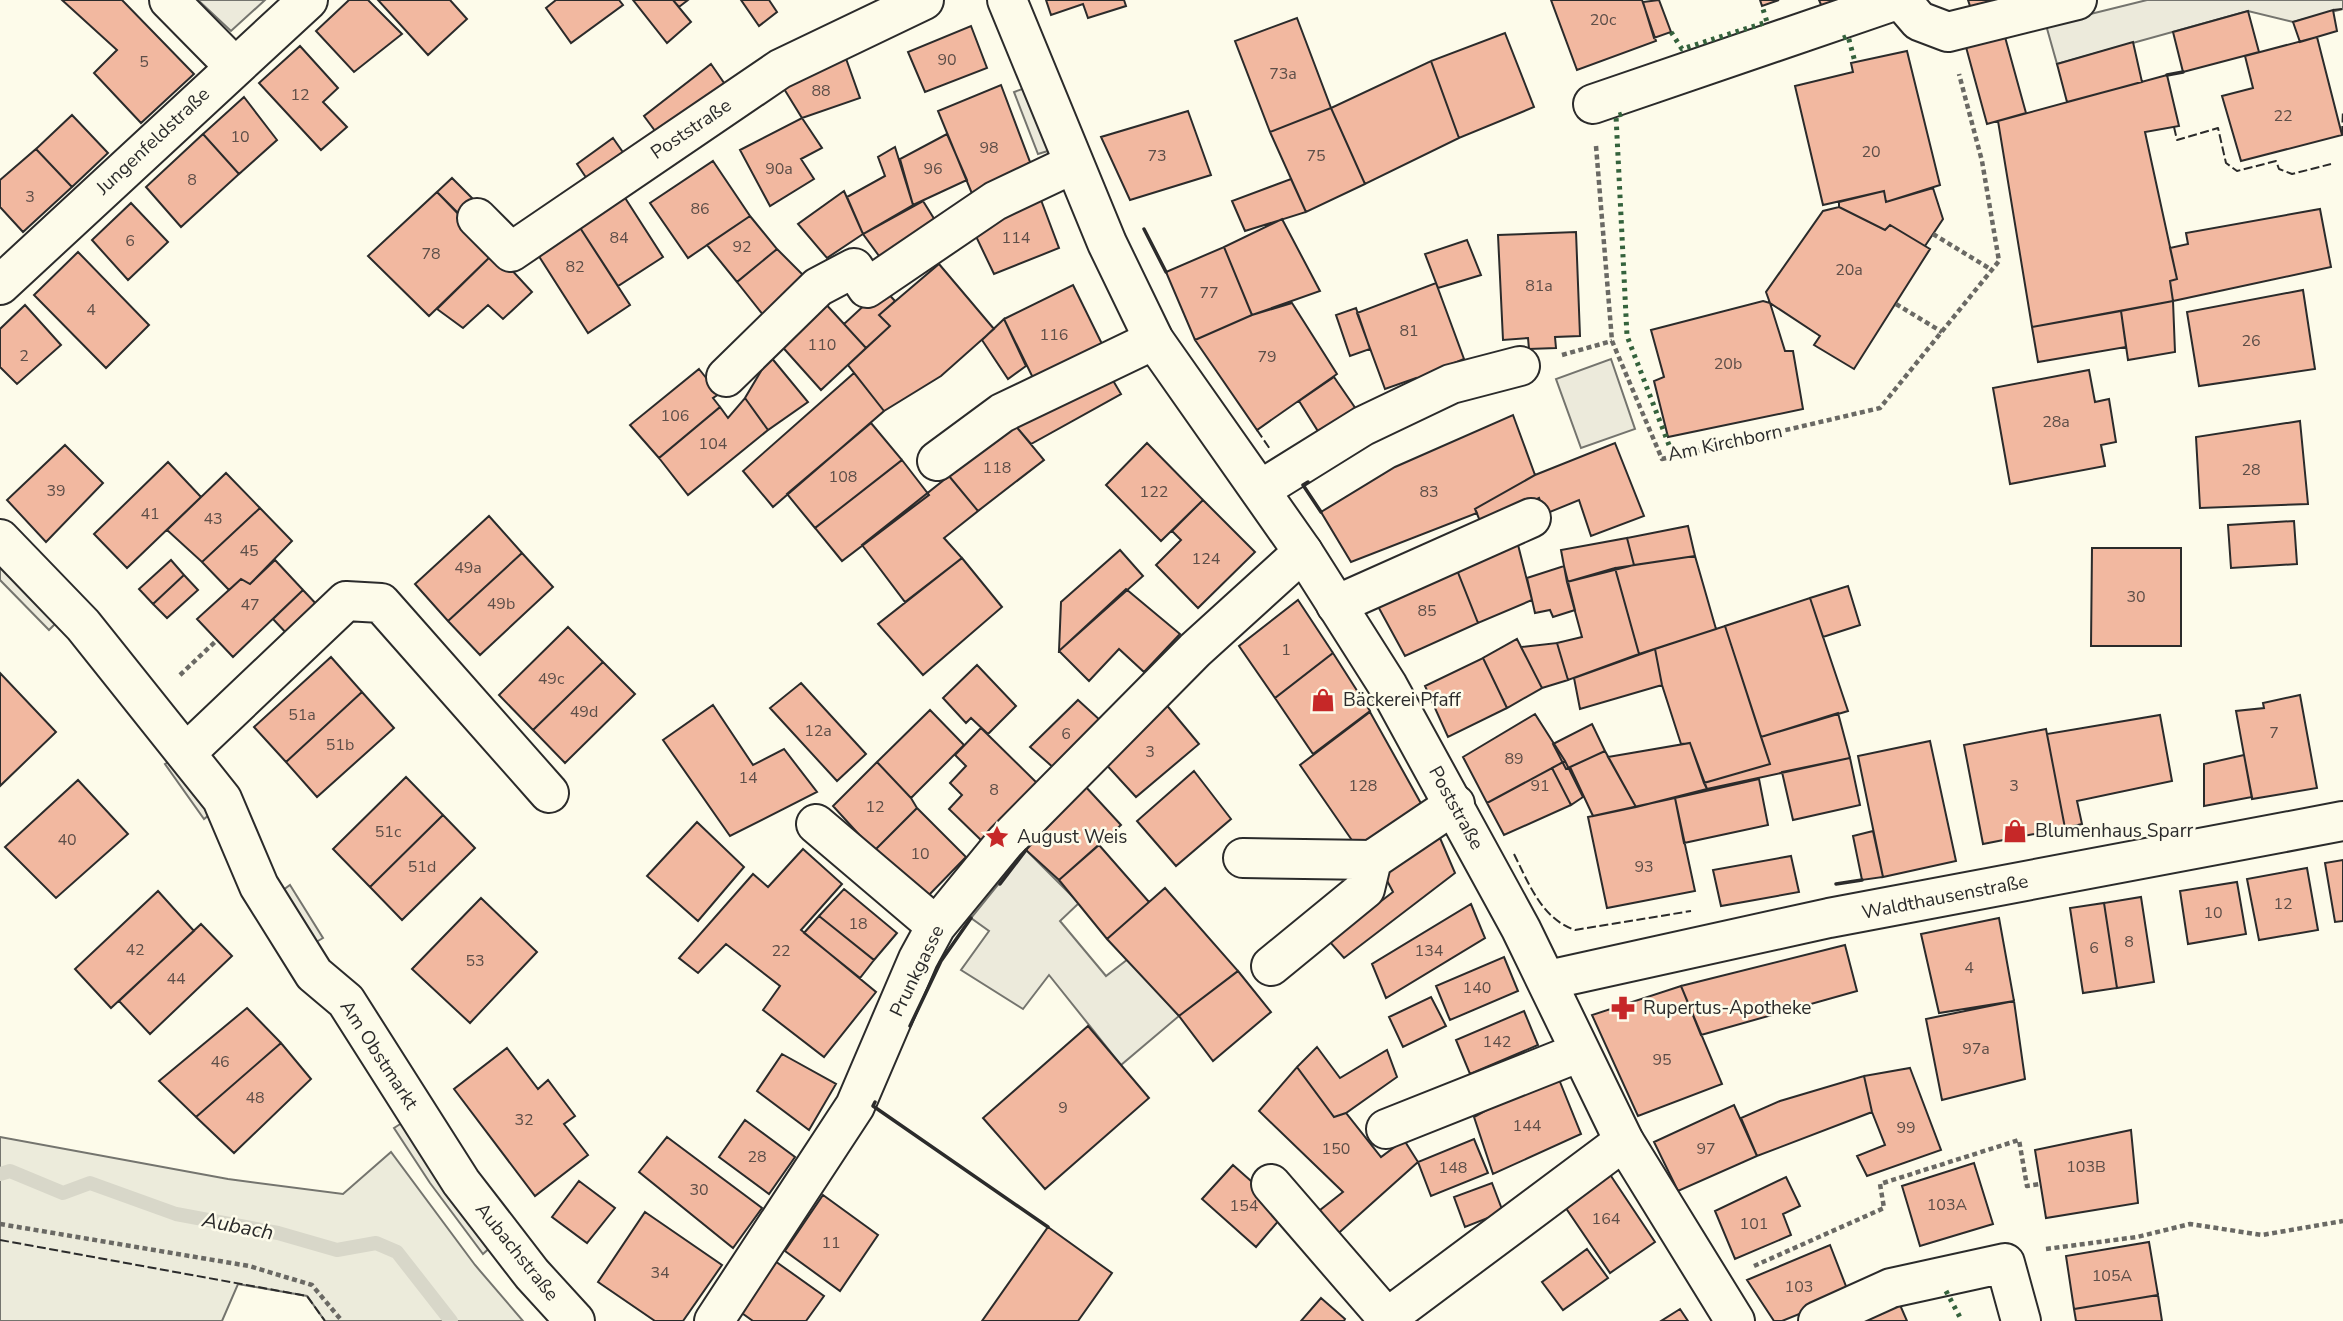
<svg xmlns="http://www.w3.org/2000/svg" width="2343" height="1321" viewBox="0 0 2343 1321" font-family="'Nunito Sans',sans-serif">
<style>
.green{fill:#ecebdb;stroke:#74746e;stroke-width:2}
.parking{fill:#eceadb;stroke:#74746e;stroke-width:2}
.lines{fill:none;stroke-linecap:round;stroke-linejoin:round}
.stream{stroke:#d8d7c9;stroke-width:14}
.building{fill:#f2b8a0;stroke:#2b2b2b;stroke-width:2}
.minor-casing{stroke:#2b2b2b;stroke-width:42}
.major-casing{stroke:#2b2b2b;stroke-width:42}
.path{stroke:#6a6964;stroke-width:4.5;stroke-dasharray:5 3.5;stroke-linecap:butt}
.minor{stroke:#fdfbea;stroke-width:38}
.major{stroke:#fdfbea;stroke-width:38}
.hedge{stroke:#34623c;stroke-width:5;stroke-dasharray:3.5 5;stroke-linecap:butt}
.fence{stroke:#2b2b2b;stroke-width:2;stroke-dasharray:9 3.5;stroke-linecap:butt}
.wall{stroke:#2b2b2b;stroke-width:3.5}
.labels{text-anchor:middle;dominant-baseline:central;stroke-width:5;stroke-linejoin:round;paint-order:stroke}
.number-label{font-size:16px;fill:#5d4e48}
.street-label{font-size:19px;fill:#2b2b2b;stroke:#fdfbea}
.poi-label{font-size:19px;fill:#2b2b2b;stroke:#fdfbea;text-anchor:start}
.water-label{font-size:21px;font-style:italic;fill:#2b2b2b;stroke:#fdfbea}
</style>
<rect width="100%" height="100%" fill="#fdfbea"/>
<path class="green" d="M0,1137L228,1179L343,1194L391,1152L475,1265L523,1321H325L307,1296L238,1284L222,1321H0Z"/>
<path class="parking" d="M198,0H265L231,31Z
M2147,0H2343V9L2293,22L2248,11L2057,64L2046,25Z
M1028,87L1051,150L1038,154L1014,92Z
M1611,359L1635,429L1581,448L1556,379Z
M0,562L58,621L49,630L0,580Z
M172,760L214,811L204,819L165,764Z
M1026,850L1079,903L1060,921L1106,976L1128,959L1179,1016L1121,1065L1049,975L1023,1009L961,970L989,931L971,918Z
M290,885L323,938L311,945L279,893Z
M405,1121L494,1244L483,1254L430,1183L394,1128Z"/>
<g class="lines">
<path class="stream" d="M0,1174L10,1171L63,1193L90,1183L176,1214L278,1233L337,1250L376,1243L397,1252L451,1321"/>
</g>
<path class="building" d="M62,0H122L194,74L141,123L94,73L117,50Z
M349,0H368L402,34L354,72L316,31Z
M378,0H450L467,19L428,55Z
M556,0H619L623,5L571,43L546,8Z
M633,0H673L691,22L667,43Z
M673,0H688L679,7Z
M741,0H769L777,12L759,26Z
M1046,0H1124L1126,6L1088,18L1083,4L1051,15Z
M1551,0H1642L1656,41L1577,70Z
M1659,0L1671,32L1654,38L1643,2Z
M1760,0H1779L1762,6Z
M1819,0H1841L1822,7Z
M1968,0H2006L1971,9Z
M2333,10L2337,31L2300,42L2293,22Z
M2248,11L2259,52L2183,72L2173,32Z
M1297,18L1331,108L1270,132L1235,41Z
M971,26L987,68L925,92L908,52Z
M1505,33L1534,107L1459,138L1431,61Z
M2005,37L2026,113L1987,124L1966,47Z
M2317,37L2342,135L2241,161L2222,96L2253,88L2245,56Z
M2133,42L2142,82L2067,102L2057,64Z
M300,46L338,88L323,102L347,127L321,150L259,83Z
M1907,51L1940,185L1886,202L1884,191L1823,205L1795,86L1853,72L1851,63Z
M844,53L860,98L802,118L781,84Z
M1431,61L1459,138L1365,184L1331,108Z
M711,64L731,93L661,139L644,116Z
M2167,75L2179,126L2145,132L2177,279L2170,281L2173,301L2032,327L1998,121Z
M1001,85L1030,162L975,201L938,111Z
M244,97L277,140L239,174L203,134Z
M1331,108L1365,184L1306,212L1270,132Z
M1188,111L1211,175L1130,200L1101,137Z
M72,115L108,153L72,187L36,149Z
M802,118L822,148L801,159L814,179L770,206L740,150Z
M203,134L239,174L181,227L146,187Z
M947,134L967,180L913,205L900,159Z
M613,138L629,161L591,185L577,164Z
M895,147L913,205L863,234L847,197L885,176L878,157Z
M36,149L72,187L23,232L0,207V180Z
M713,161L750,216L688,258L650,203Z
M452,178L478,204L463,218L437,192Z
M1291,179L1306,212L1245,231L1232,201Z
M1933,188L1943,219L1925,246L1890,225L1885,230L1839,207V202L1884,191L1886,202Z
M620,190L663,257L618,286L575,220Z
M844,191L863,234L827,258L798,224Z
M437,192L495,252L429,316L368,256Z
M1041,200L1059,248L994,274L972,228Z
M923,201L938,225L882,260L863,234Z
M131,203L168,242L128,280L92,240Z
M1839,207L1885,230L1890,225L1930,249L1854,369L1814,345L1820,336L1770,303L1766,292L1823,211Z
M2320,209L2331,267L2173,301L2170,281L2177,279L2170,248L2188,244L2186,233Z
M750,216L777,249L737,282L707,245Z
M1282,219L1320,291L1252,315L1224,247Z
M575,220L630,305L588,333L533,247Z
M1576,232L1580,336L1555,337L1556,348L1529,349L1528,338L1503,340L1498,235Z
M1467,240L1481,275L1438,288L1425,254Z
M1224,247L1252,315L1195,340L1166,272Z
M777,249L806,278L764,316L737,282Z
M78,252L149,325L106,368L34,295Z
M495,252L532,292L503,319L488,305L463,328L437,309Z
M939,264L994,329L941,376L884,411L848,365L890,326L879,315Z
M1436,283L1464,359L1437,370L1419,386L1416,378L1385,389L1357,313Z
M1073,285L1105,350L1036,384L1004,319Z
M883,288L895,301L879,315L890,326L866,348L844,324Z
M2303,290L2315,369L2199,386L2187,312Z
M823,301L866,348L821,390L778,342Z
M1763,301L1770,303L1785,351H1793L1803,409L1668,437L1654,381L1664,377L1651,330Z
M2173,301L2175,352L2128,360L2121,311Z
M1292,303L1337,374L1257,430L1195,340L1252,315Z
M25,305L61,345L17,384L0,367V329Z
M1356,308L1370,349L1350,356L1336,315Z
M2121,311L2126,347L2038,362L2032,327Z
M1004,319L1026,366L1008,379L982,340Z
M770,356L808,402L768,430L745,398Z
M699,369L719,394L713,398L720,407L659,458L630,425Z
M2089,370L2095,402L2109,399L2116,442L2101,445L2105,466L2010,484L1993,388Z
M1108,372L1121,394L1031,444L1014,424Z
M854,373L884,411L773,507L743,471Z
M1334,377L1358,412L1321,436L1299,401Z
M745,398L768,430L688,495L659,458L720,407L728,418Z
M1513,415L1535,475L1475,509L1477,513L1351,562L1321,512L1395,467Z
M2300,421L2308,504L2200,508L2196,437Z
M871,423L902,460L815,528L787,494Z
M1014,424L1044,460L978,511L949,476Z
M1147,443L1203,500L1161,541L1106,485Z
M1615,443L1644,516L1591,536L1579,500L1545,514L1539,498L1482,526L1475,509L1535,475Z
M65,445L103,483L46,542L7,500Z
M902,460L929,495L842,561L815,528Z
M168,462L201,497L127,568L94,534Z
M226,473L260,508L202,562L167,530Z
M949,476L978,511L944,538L962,558L905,602L862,545Z
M1203,500L1255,552L1198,608L1156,565L1181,540L1172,531Z
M260,508L292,541L250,584L241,579L229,590L202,562Z
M489,516L522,553L448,621L415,584Z
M2294,521L2297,564L2231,568L2228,525Z
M1688,526L1695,556L1634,565L1627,538Z
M1516,537L1532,600L1478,623L1455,565Z
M1627,538L1634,565L1567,582L1561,550Z
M2092,548H2181V646H2091Z
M1120,550L1143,576L1059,651L1061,602Z
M522,553L553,587L480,655L448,621Z
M1695,556L1716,629L1639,654L1615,568Z
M962,558L1002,607L923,675L878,624Z
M171,560L184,575L153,604L139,589Z
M275,560L303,590L233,657L197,619L241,579L250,584Z
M1455,565L1478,623L1405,656L1374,599Z
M1564,566L1575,610L1553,617L1550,610L1535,613L1527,578Z
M1615,568L1639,654L1568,680L1557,643L1582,637L1567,582Z
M184,575L198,590L167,618L153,604Z
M1848,586L1860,625L1823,637L1810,598Z
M1126,589L1180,634L1144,672L1119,649L1089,681L1059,651Z
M303,590L320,608L289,636L273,619Z
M1810,598L1848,711L1761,737L1725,626Z
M1298,600L1333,653L1275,698L1239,646Z
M1725,626L1770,764L1704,783L1690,743L1681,744L1662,685L1655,649Z
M568,627L603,662L533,730L499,695Z
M1517,639L1542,688L1507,708L1483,658Z
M1557,643L1568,680L1542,688L1521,647Z
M1655,649L1662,685L1580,709L1574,678Z
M1333,653L1370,711L1313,754L1275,698Z
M331,657L362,692L286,762L254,727Z
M1483,658L1507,708L1448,737L1425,686Z
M603,662L635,694L565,763L533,730Z
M977,665L1016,706L988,734L971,718L966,723L943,698Z
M0,673L56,732L0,786Z
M801,683L866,754L837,781L770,708Z
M362,692L394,728L317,797L286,762Z
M2300,695L2317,788L2252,799L2236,711L2264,708L2263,703Z
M1078,700L1101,721L1055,769L1030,747Z
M1164,702L1199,744L1136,797L1102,760Z
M713,705L753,765L784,749L817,792L730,836L663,740Z
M930,710L964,745L911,798L877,762Z
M1370,712L1423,807L1358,849L1300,765Z
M1838,713L1850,758L1707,789L1704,783L1770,764L1761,737Z
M1535,714L1565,761L1487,803L1463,757Z
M2160,715L2172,781L2077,801L2082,824L2065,828L2047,734Z
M1592,724L1605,751L1566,769L1553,744Z
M981,728L1038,784L982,841L949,809L962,795L950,783L966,766L955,755Z
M2046,729L2065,828L1983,844L1964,745Z
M1930,741L1956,861L1883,877L1858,756Z
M1690,743L1707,789L1636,807L1608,757Z
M1605,751L1636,807L1593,816L1570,767Z
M2244,755L2252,797L2204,806V764Z
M1850,758L1860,805L1793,820L1782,772Z
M1565,761L1583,797L1571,805L1552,768Z
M877,762L911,798L917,808L874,851L833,806Z
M1552,768L1571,805L1504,835L1487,803Z
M1194,771L1231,819L1176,866L1137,821Z
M406,777L443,815L370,887L333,849Z
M1759,779L1768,825L1684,843L1675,798Z
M78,780L128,834L56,898L5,847Z
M1085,786L1121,825L1059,880L1026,850Z
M1675,798L1695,891L1607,908L1588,817Z
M917,808L966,857L926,898L874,851Z
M443,815L475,848L402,920L370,887Z
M697,822L744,867L698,921L647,876Z
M1873,831L1883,877L1862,880L1853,836Z
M1440,838L1455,873L1344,958L1329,941L1393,892L1383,873Z
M1099,845L1149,902L1107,939L1059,880Z
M803,849L842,884L801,930L876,992L824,1057L763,1010L780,986L726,944L698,973L679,958L753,874L768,887Z
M1791,856L1799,892L1721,906L1713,870Z
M2343,860V921L2335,922L2325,863Z
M2307,868L2318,930L2259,940L2247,879Z
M2237,882L2246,934L2188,944L2180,891Z
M1165,888L1238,971L1179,1016L1107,939Z
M844,889L897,933L874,960L819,916Z
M158,891L194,931L111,1008L75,969Z
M2141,897L2154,982L2117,988L2104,903Z
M481,898L537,952L470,1023L412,969Z
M2104,903L2117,988L2083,993L2070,908Z
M1471,904L1485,938L1386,998L1372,964Z
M819,916L874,960L860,978L804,933Z
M1999,918L2014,1001L1939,1013L1921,934Z
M201,924L232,956L150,1034L119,1001Z
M1845,945L1857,991L1701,1035L1681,986Z
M1504,957L1518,991L1450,1020L1436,986Z
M1238,971L1271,1012L1213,1061L1179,1016Z
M1681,986L1722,1084L1638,1116L1592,1015Z
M1431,997L1446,1026L1403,1047L1389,1017Z
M2014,1001L2025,1079L1942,1100L1926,1019Z
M247,1008L281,1043L196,1117L159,1081Z
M1524,1011L1538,1045L1470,1074L1456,1040Z
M1088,1026L1149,1098L1045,1189L983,1118Z
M281,1043L311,1079L234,1153L196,1117Z
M1317,1047L1340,1078L1387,1050L1397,1077L1346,1113L1334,1117L1297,1067Z
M507,1048L538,1089L548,1080L575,1116L564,1124L588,1155L535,1196L454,1089Z
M782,1054L836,1084L809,1130L757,1091Z
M1297,1067L1334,1117L1346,1113L1381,1157L1404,1140L1418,1162L1332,1239L1315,1214L1343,1192L1259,1111Z
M1910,1068L1941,1150L1867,1176L1857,1156L1885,1145L1872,1112L1864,1076Z
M1556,1072L1581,1134L1493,1174L1474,1117Z
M1864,1076L1872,1112L1757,1156L1741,1118L1780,1101Z
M1734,1105L1757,1156L1678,1191L1654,1142Z
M745,1120L795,1157L769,1194L719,1157Z
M2131,1130L2138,1203L2046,1218L2035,1150Z
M667,1137L762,1208L733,1248L639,1172Z
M1474,1139L1488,1173L1431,1196L1418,1162Z
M1974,1163L1993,1224L1920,1246L1902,1186Z
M1603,1164L1655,1242L1610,1273L1557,1195Z
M1233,1165L1286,1212L1256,1247L1202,1199Z
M1786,1177L1800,1206L1783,1214L1791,1235L1735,1259L1715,1211Z
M579,1181L615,1208L587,1243L552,1217Z
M1492,1183L1503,1212L1465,1227L1454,1197Z
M823,1195L878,1235L840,1291L785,1251Z
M645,1212L722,1265L683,1321H655L598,1282Z
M1048,1227L1112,1273L1078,1321H982Z
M2149,1242L2158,1295L2074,1309L2066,1256Z
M1830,1245L1849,1294L1782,1321H1774L1747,1280Z
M1587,1249L1608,1278L1563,1310L1542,1282Z
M775,1261L824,1296L806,1321H753L739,1311Z
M2158,1295L2162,1321H2076L2074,1309Z
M1321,1298L1345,1319L1344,1321H1301Z
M1897,1298L1907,1321H1850Z
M1680,1309L1688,1321H1661Z"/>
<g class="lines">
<g class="minor-casing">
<path id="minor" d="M169,0L234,66
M1901,0L1919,21L1948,32L2077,0
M1593,104L1897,0
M477,218L511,252L780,69L924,0
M0,285L308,0
M726,377L818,287L854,268L867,288L995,201L1073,164
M937,461L1002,413L1154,340
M1260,490L1363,426L1451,384L1520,366
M1336,605L1531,518
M186,753L346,601L381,603L549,793
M816,824L936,926
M1243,858L1372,860L1455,804
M1271,966L1365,889L1372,860
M1548,980L1829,918L2343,821
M1386,1129L1580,1052
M1271,1184L1387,1318L1624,1141
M714,1321L855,1106L918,959L936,926L1005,842L1195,650L1303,552
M1818,1321L1891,1288L2005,1263L2021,1321"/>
</g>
<g class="major-casing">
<path id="major" d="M1007,0L1107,243L1154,340L1303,552L1388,686L1521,929L1624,1141L1735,1321
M0,539L83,625L222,799L259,886L314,974L346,1001L461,1182L532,1274L575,1321"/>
</g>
<path class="path" d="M1596,146L1612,341L1662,459L1880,408L1999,261L1982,161L1959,74
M1933,234L1992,270
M1896,304L1942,332
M1562,355L1612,341
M180,675L217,640
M0,1224L249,1266L312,1285L342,1321
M2046,1249L2137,1237L2190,1224L2262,1235L2343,1221
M1754,1266L1884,1208L1880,1184L2019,1140L2027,1186L2040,1184"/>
<use href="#minor" class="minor"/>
<use href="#major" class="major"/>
<path class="hedge" d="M1671,32L1682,49L1767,22L1762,6
M1843,38L1848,36L1855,62
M1622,114L1616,116L1627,336L1669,445
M1946,1291L1962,1321"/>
<path class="fence" d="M2333,10L2343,9
M2174,127L2177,140L2218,128L2226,163L2237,171L2276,161L2279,169L2292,174L2331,164
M2342,135L2343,110
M1257,430L1270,449
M1514,854C1529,884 1542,919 1575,930L1691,911
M0,1240L307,1296L325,1321"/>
<path class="wall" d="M2167,75L2183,72
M1144,229L1166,272
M1308,482L1303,485L1321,512
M1000,884L1026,850
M1836,884L1862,880
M910,1026L941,961L971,918
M875,1102L873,1106L1048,1227"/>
</g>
<defs>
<g id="shop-bare" transform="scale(1.89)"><path d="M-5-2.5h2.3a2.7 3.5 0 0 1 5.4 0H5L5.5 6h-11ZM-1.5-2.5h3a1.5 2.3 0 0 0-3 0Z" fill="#c62828" stroke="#fdfbea" stroke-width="2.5" paint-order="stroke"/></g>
<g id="sight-bare" transform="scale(1.89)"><path d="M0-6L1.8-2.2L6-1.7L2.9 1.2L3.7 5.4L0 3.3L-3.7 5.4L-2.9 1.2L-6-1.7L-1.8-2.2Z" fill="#c62828" stroke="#fdfbea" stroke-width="2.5" paint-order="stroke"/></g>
<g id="pharmacy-bare" transform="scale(1.89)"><path d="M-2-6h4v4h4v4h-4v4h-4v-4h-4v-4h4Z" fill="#c62828" stroke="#fdfbea" stroke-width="2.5" paint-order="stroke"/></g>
</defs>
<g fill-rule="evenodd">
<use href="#shop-bare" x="1323" y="700"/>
<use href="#shop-bare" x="2015" y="831"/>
<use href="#sight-bare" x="997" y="837"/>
<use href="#pharmacy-bare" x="1623" y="1008"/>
</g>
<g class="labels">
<g class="number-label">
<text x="1603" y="20">20c</text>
<text x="947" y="60">90</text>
<text x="144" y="62">5</text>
<text x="1283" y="74">73a</text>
<text x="821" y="91">88</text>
<text x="300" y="95">12</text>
<text x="2283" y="116">22</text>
<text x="240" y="137">10</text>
<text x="989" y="148">98</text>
<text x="1871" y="152">20</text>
<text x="1157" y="156">73</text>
<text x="1316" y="156">75</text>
<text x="779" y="169">90a</text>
<text x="933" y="169">96</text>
<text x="192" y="180">8</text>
<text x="30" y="197">3</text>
<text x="700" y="209">86</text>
<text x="619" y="238">84</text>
<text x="1016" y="238">114</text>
<text x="130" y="241">6</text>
<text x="742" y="247">92</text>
<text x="431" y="254">78</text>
<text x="575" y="267">82</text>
<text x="1849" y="270">20a</text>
<text x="1539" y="286">81a</text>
<text x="1209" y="293">77</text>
<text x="91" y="310">4</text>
<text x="1409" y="331">81</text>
<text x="1054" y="335">116</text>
<text x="2251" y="341">26</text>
<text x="822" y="345">110</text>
<text x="24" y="356">2</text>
<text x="1267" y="357">79</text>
<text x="1728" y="364">20b</text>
<text x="675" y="416">106</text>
<text x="2056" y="422">28a</text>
<text x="713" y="444">104</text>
<text x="997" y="468">118</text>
<text x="2251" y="470">28</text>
<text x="843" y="477">108</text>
<text x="56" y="491">39</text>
<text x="1154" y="492">122</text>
<text x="1429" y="492">83</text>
<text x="150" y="514">41</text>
<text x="213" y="519">43</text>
<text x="249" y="551">45</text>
<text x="1206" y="559">124</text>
<text x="468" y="568">49a</text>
<text x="2136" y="597">30</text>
<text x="501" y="604">49b</text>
<text x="250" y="605">47</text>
<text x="1427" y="611">85</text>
<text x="1286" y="650">1</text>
<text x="551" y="679">49c</text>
<text x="584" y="712">49d</text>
<text x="302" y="715">51a</text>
<text x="818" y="731">12a</text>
<text x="2274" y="733">7</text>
<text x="1066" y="734">6</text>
<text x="340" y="745">51b</text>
<text x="1150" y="752">3</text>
<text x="1514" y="759">89</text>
<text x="748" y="778">14</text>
<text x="1363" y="786">128</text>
<text x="1540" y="786">91</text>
<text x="2014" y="786">3</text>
<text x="994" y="790">8</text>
<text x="875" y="807">12</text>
<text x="388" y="832">51c</text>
<text x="67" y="840">40</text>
<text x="920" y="854">10</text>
<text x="422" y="867">51d</text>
<text x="1644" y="867">93</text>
<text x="2283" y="904">12</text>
<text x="2213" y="913">10</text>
<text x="858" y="924">18</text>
<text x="2129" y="942">8</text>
<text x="2094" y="948">6</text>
<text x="135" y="950">42</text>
<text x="781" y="951">22</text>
<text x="1429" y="951">134</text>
<text x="475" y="961">53</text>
<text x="1969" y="968">4</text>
<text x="176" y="979">44</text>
<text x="1477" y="988">140</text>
<text x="1497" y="1042">142</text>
<text x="1976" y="1049">97a</text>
<text x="1662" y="1060">95</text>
<text x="220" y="1062">46</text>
<text x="255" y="1098">48</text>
<text x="1063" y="1108">9</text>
<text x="524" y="1120">32</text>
<text x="1527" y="1126">144</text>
<text x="1906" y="1128">99</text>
<text x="1336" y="1149">150</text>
<text x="1706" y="1149">97</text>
<text x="757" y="1157">28</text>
<text x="2086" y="1167">103B</text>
<text x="1453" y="1168">148</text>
<text x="699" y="1190">30</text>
<text x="1947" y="1205">103A</text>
<text x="1244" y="1206">154</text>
<text x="1606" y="1219">164</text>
<text x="1754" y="1224">101</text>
<text x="831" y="1243">11</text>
<text x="660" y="1273">34</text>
<text x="2112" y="1276">105A</text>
<text x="1799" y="1287">103</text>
</g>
<g class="street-label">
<text transform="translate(691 129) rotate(-34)">Poststraße</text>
<text transform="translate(153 141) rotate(-43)">Jungenfeldstraße</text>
<text transform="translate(1725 443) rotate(-12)">Am Kirchborn</text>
<text transform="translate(1456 808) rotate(61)">Poststraße</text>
<text transform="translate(1945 897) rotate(-11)">Waldthausenstraße</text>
<text transform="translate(917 971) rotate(-64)">Prunkgasse</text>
<text transform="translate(379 1055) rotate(57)">Am Obstmarkt</text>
<text transform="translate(517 1252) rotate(51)">Aubachstraße</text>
</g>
<g class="poi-label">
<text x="1343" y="700">Bäckerei Pfaff</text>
<text x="2035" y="831">Blumenhaus Sparr</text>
<text x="1017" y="837">August Weis</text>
<text x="1643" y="1008">Rupertus-Apotheke</text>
</g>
<g class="water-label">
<text transform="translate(238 1226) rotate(11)">Aubach</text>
</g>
</g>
</svg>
